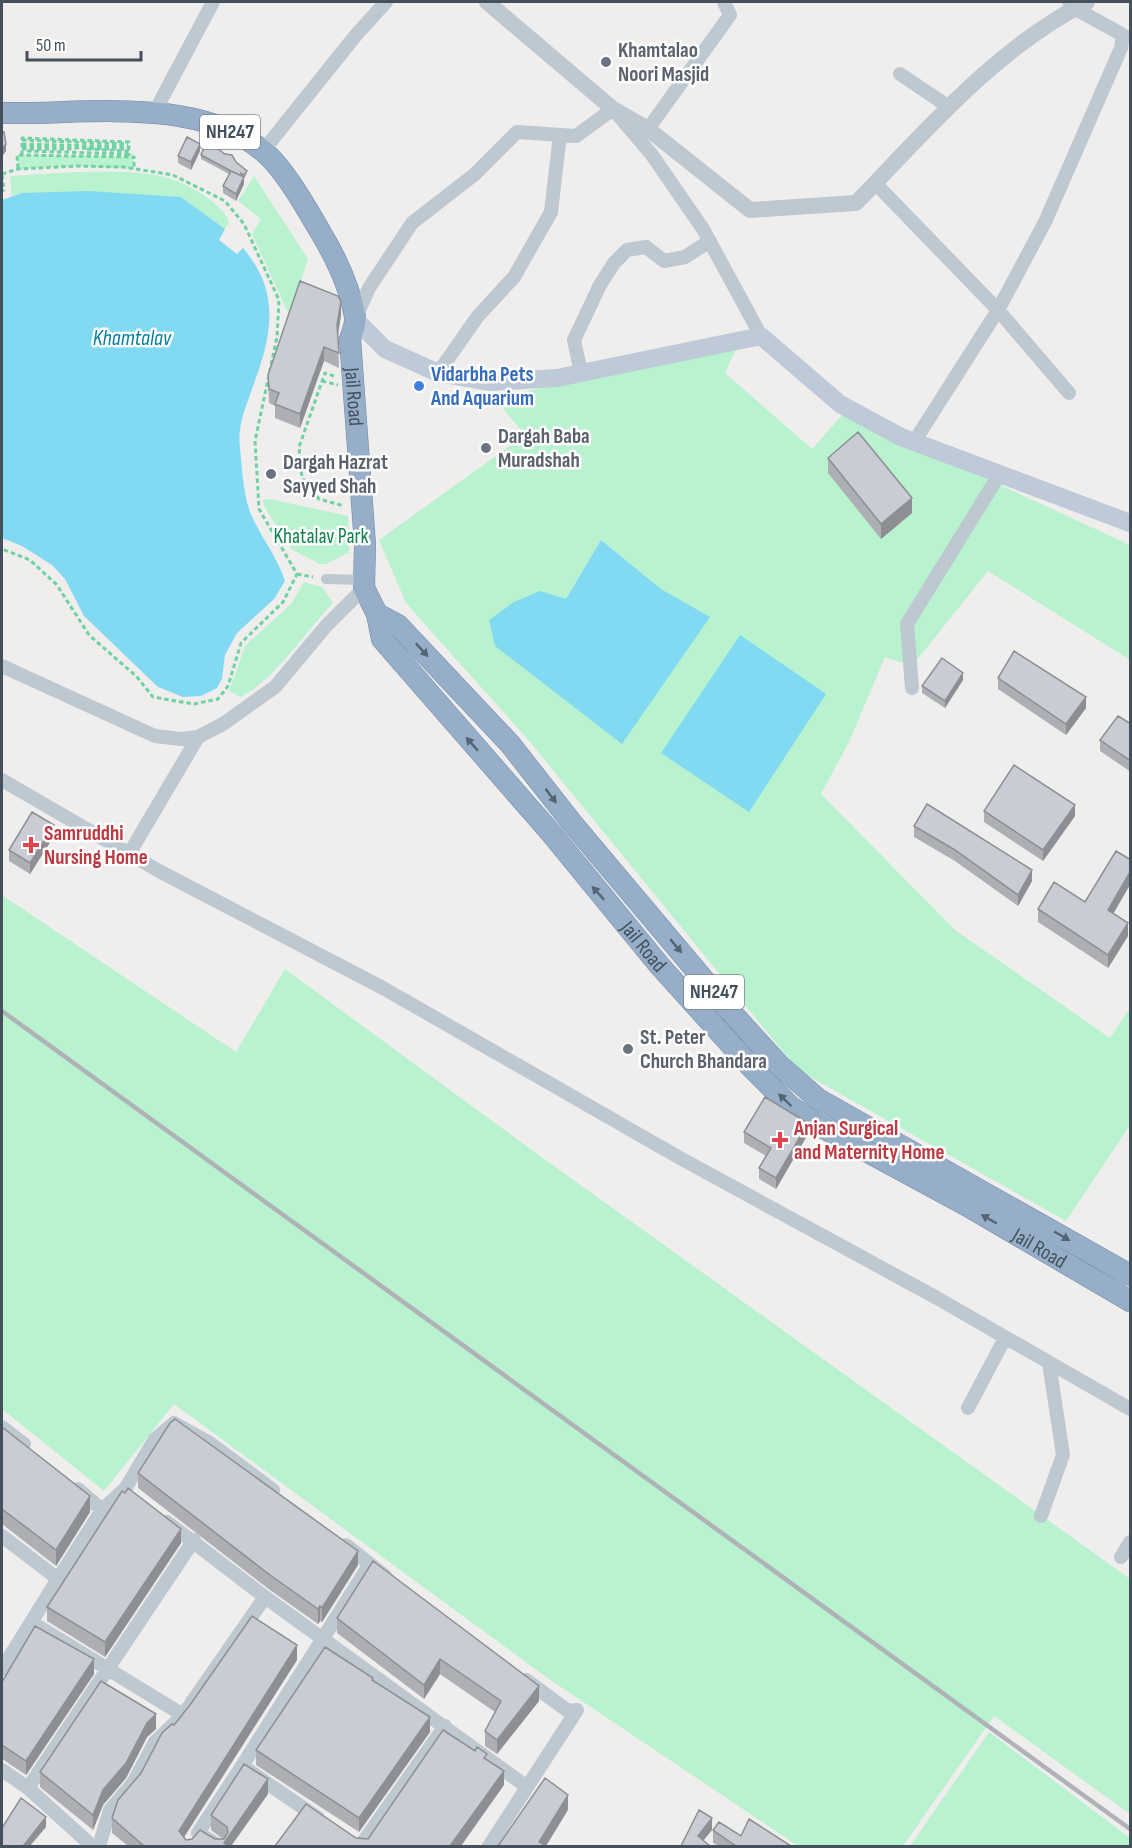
<svg xmlns="http://www.w3.org/2000/svg" width="1132" height="1848" viewBox="0 0 1132 1848" font-family="'Sofia Sans Condensed',sans-serif">
<style>
.green{fill:#b8f2cf;fill-rule:evenodd}
.water{fill:#82d9f2}
.lines{fill:none;stroke-linecap:round;stroke-linejoin:round}
.trunk-casing{stroke:#6d8aac;stroke-width:22}
.path{stroke:#6ed2a2;stroke-width:3;stroke-dasharray:4.5 3;stroke-linecap:butt}
.pedestrian{stroke:#bdc8d1;stroke-width:10}
.minor{stroke:#bdc8d1;stroke-width:14}
.tertiary{stroke:#bdc8d1;stroke-width:16}
.secondary{stroke:#becad8;stroke-width:18}
.trunk{stroke:#96aec8;stroke-width:21}
.rail{stroke:#afb3b8;stroke-width:4.5}
.wall{fill:#adafb5}
.shaded-wall{fill:#8d8f94}
.building{fill:#c9ccd3;stroke:#8d8f94;stroke-width:1.5}
.oneway{fill:#546472}
.worship-dot{fill:#6b7280;stroke:#fff;stroke-width:2}
.shop-dot{fill:#3f7fe0;stroke:#fff;stroke-width:2}
.health-dot{fill:#e0444e;stroke:#fff;stroke-width:2}
.labels{text-anchor:middle;dominant-baseline:central;stroke-width:5;stroke-linejoin:round;paint-order:stroke}
.shield{fill:#fff;stroke:#7c858d;stroke-width:1.5}
.shield-label{font-size:20px;font-weight:bold;fill:#44515c}
.worship-label{font-size:21px;font-weight:bold;fill:#5b616d;stroke:#fff;text-anchor:start}
.shop-label{font-size:21px;font-weight:bold;fill:#366cbe;stroke:#fff;text-anchor:start}
.street-label{font-size:21px;fill:#44515c;stroke:#fff}
.park-label{font-size:21px;fill:#10824b;stroke:#fff}
.health-label{font-size:21px;font-weight:bold;fill:#be3a42;stroke:#fff;text-anchor:start}
.water-label{font-size:22px;font-style:italic;fill:#047ea1;stroke:#fff}
</style>
<rect width="100%" height="100%" fill="#f0eded"/>
<path class="green" d="M17,155L134,157V169L76,166L20,169H18Z
M75,172C104,172 139,170 168,178C186,183 223,203 229,222L225,229L181,197L22,193L12,196L10,176Z
M254,176L308,259L290,317L252,234L261,219L238,201Z
M737,347L725,373L812,449L844,413L1130,545V660L988,571L912,666L885,657L849,742L821,794L955,930L1110,1038L1130,1008V1125L1066,1221L798,1070L530,742L406,603L379,540L525,435L494,398ZM601,540L661,589L710,617L566,599Z
M270,499L348,516L349,552L326,564H320L291,549L264,506L263,500Z
M304,582L322,587L333,603C304,633 277,677 241,697L229,691L245,646L292,603Z
M2,895L236,1052L285,969L544,1159L1130,1579V1814L994,1716L903,1846H798L546,1677L174,1404L104,1491L2,1409Z
M989,1732L1130,1838V1846H910Z"/>
<path class="water" d="M88,191L181,197L225,229L219,240L237,254L243,248C281,292 272,336 253,386C246,407 237,425 240,448C242,467 243,493 250,512C260,536 277,556 285,581L274,599L237,633L225,655L222,679L217,688L201,696L183,697L158,687L84,616L65,579L52,565L22,546L2,538V200L22,193Z
M601,540L661,589L710,617L622,744L495,646L489,620L514,602L540,591L566,599Z
M740,635L826,694L749,812L661,753Z"/>
<g class="lines">
<g class="trunk-casing">
<g id="trunk">
<path id="s1" d="M2,113C83,115 196,95 263,151C284,168 307,209 321,233C336,258 350,288 355,317C356,324 352,333 350,339L365,544L364,588L377,614L382,639L551,833L659,965L751,1067L790,1106L818,1125L966,1205L1130,1301"/>
<path d="M377,614L398,625L510,744L572,823L731,1012L779,1065L818,1099L1130,1275"/>
</g>
</g>
<path class="path" d="M22,140L128,144
M22,144L128,147
M22,147L128,149
M22,149H75
M87,149L129,151
M27,151L128,154
M22,155V138L129,142V156
M18,168L17,155L134,157V169
M2,174L18,169L76,166L124,167L173,175L225,201L244,224L279,300L277,337L255,441L259,509L297,574L283,602L241,643L228,686L218,699L194,704L153,697L137,677L89,635L57,585L30,560L2,549
M2,175L4,190L2,191
M334,376L325,373L299,447L302,478L319,499L344,506
M322,381L338,385
M297,574L313,577"/>
<path class="pedestrian" d="M326,579L364,580"/>
<path class="minor" d="M900,74L949,107
M153,115L213,2
M648,129L730,15L724,2
M263,151L356,35L386,2
M875,183L998,310L1069,393
M356,317L369,288L412,223L475,174L517,132L576,136L613,109L652,155L703,229L761,336
M438,373L478,316L514,277L551,212L560,135
M581,373L574,340L600,285L614,263L627,250L646,247L664,261L685,257L710,241
M914,442L998,310L1045,222L1121,48L1123,35L1074,8L1069,2
M2,666L155,736L181,739L198,737L223,724L275,687L326,626L364,588
M912,688L907,624L999,475
M2,780L159,871L383,988L680,1158L937,1298L1130,1409
M129,854L198,737
M968,1408L1005,1338
M2,1427L24,1444
M78,1489L102,1510L125,1489L155,1439L174,1423L210,1443L273,1490
M1041,1516L1063,1455L1049,1363
M167,1522L265,1597
M2,1536L58,1579L102,1510
M346,1545L385,1576
M1121,1557L1130,1542
M31,1622L183,1715
M2,1669L58,1579
M526,1680L568,1711L577,1710
M2,1770L28,1788L92,1846
M28,1788L194,1540
M318,1818L242,1766L370,1564
M361,1845L445,1726
M99,1846L110,1810L133,1783L155,1742L183,1715L265,1597L527,1787
M219,1846L198,1833L242,1766
M489,1846L577,1710"/>
<path class="tertiary" d="M487,2L613,109L648,129L750,210L856,203C926,131 996,48 1087,2"/>
<path class="secondary" d="M355,319L385,349L438,373L489,382L557,378L761,336L840,404L901,437L1130,523"/>
<use href="#trunk" class="trunk"/>
<path class="rail" d="M2,1011L1130,1829"/>
</g>
<path class="wall" d="M200,151L191,170L178,163V156Z
M201,155L236,162L247,174L244,178V184L236,201L223,193V186L229,174L201,159Z
M341,315L338,335L339,368L324,361L300,428L275,418V406L269,403L268,375Z
M828,458L912,513L881,539L828,473Z
M998,678L1086,708L1066,735L998,689Z
M963,680L945,708L922,693V686Z
M1131,724V772L1100,751V740Z
M984,811L1075,816L1043,861L984,822Z
M914,826L1032,881L1018,906L955,861L914,837Z
M54,836L30,874L9,861V850Z
M1131,860V883L1113,913L1128,936L1108,968L1038,922V909L1085,902Z
M744,1132L808,1134L776,1189L759,1179V1168L766,1156L744,1143Z
M2,1427L90,1512L56,1566L2,1524Z
M138,1473L358,1565L322,1622L320,1621L318,1624L270,1590L138,1488Z
M181,1543L105,1657L47,1621V1607Z
M373,1561L539,1701L497,1754L485,1746V1731L495,1712L440,1674L424,1699L337,1633V1618Z
M297,1660L184,1837L186,1840L223,1839L211,1830V1815L268,1794L231,1846H128L112,1833V1818L141,1773Z
M94,1674L26,1775L2,1759V1682Z
M373,1681L430,1732L359,1832L256,1765V1750Z
M156,1729L147,1737L126,1778L103,1805L93,1830L40,1787V1772Z
M713,1830L741,1836L791,1846H719L713,1843Z"/>
<path class="shaded-wall" d="M6,144V151L2,157V149Z
M200,144V151L191,170V162Z
M244,177V184L236,201V194Z
M341,301V315L337,339V325Z
M324,347V361L300,428V414Z
M912,498V513L881,539V524Z
M963,673V680L945,708V701Z
M1086,697V708L1066,735V724Z
M1075,805V816L1043,861V850Z
M54,825V836L30,874V863Z
M1032,870V881L1018,906V895Z
M1131,870V883L1108,923V910Z
M1128,923V936L1108,968V955Z
M808,1123V1134L776,1189V1178Z
M90,1496V1512L56,1566V1550Z
M181,1529V1543L105,1657V1642Z
M358,1551V1565L322,1622V1608Z
M320,1606V1621L318,1624V1609Z
M297,1645V1660L179,1845V1831Z
M94,1659V1674L26,1775V1761Z
M440,1659V1674L424,1699V1685Z
M539,1686V1701L497,1754V1740Z
M156,1714V1729L147,1737L126,1778L103,1805L93,1830V1815L103,1790L147,1723Z
M430,1717V1732L359,1832V1818Z
M504,1771V1785L461,1846H450Z
M268,1779V1794L231,1846H224V1843Z
M568,1795V1810L546,1846L539,1842Z
M46,1817V1827L30,1846H24V1845Z
M712,1818V1830L699,1846L698,1836Z"/>
<path class="building" d="M2,131L4,132L6,144L2,149Z
M187,137L200,144L191,162L178,156Z
M205,145L214,146L225,154L232,155L236,162L247,171L244,175L241,173L242,176L231,171L201,155Z
M231,171L244,177L236,194L223,186Z
M300,281L338,296L341,301L337,325L339,353L324,347L300,414L275,404L279,393L269,389L268,375Z
M858,432L912,498L881,524L828,458Z
M1014,651L1086,697L1066,724L998,678Z
M942,658L963,673L945,701L922,686Z
M1118,716L1131,724V761L1100,740Z
M1014,765L1075,805L1043,850L984,811Z
M927,804L1032,870L1018,895L955,850L914,826Z
M32,812L54,825L30,863L9,850Z
M1116,851L1131,860V870L1108,910L1128,923L1108,955L1038,909L1054,882L1085,902Z
M765,1097L808,1123L776,1178L759,1168L771,1148L744,1132Z
M175,1419L358,1551L322,1608L320,1606L318,1609L270,1575L138,1473L170,1423Z
M2,1427L90,1496L56,1550L2,1509Z
M128,1488L181,1529L105,1642L47,1607L122,1491L125,1493Z
M373,1561L539,1686L497,1740L485,1731L501,1701L440,1659L424,1685L337,1618Z
M252,1616L297,1645L179,1831L186,1840L192,1839L200,1830L215,1839H224L228,1832L227,1827L211,1815L244,1764L268,1779L224,1843L230,1846H144L112,1818L118,1800L141,1773L162,1733L172,1724L174,1725L190,1705Z
M35,1626L94,1659L26,1761L2,1745V1682Z
M325,1647L373,1678L372,1680L430,1717L359,1818L256,1750Z
M101,1681L156,1714L147,1723L126,1763L103,1790L93,1815L40,1772Z
M443,1730L475,1751L477,1747L487,1754L484,1758L504,1771L450,1846H275L306,1804L356,1838L368,1839Z
M545,1778L568,1795L539,1842L546,1846H498Z
M21,1798L46,1817L24,1845L26,1846H2V1828Z
M699,1810L712,1818L698,1836L710,1846H681Z
M749,1819L791,1846H736L713,1830L719,1822L741,1836Z"/>
<defs><path id="oneway-solid" d="M-6-.8H1V-3.2L6.5 0L1 3.2V.8H-6Z" transform="scale(1.5)"/></defs>
<g class="oneway">
<use href="#oneway-solid" transform="translate(422 650) rotate(47)"/>
<use href="#oneway-solid" transform="translate(472 744) rotate(-131)"/>
<use href="#oneway-solid" transform="translate(551 796) rotate(53)"/>
<use href="#oneway-solid" transform="translate(598 893) rotate(-132)"/>
<use href="#oneway-solid" transform="translate(676 946) rotate(50)"/>
<use href="#oneway-solid" transform="translate(785 1100) rotate(-136)"/>
<use href="#oneway-solid" transform="translate(989 1219) rotate(-150)"/>
<use href="#oneway-solid" transform="translate(1062 1236) rotate(30)"/>
</g>
<g class="worship-dot">
<circle cx="606" cy="62" r="6"/>
<circle cx="486" cy="448" r="6"/>
<circle cx="271" cy="474" r="6"/>
<circle cx="628" cy="1049" r="6"/>
</g>
<circle class="shop-dot" cx="419" cy="386" r="6"/>
<g class="health-dot">
<path d="M28 836h6v6h6v6h-6v6h-6v-6h-6v-6h6z"/>
<path d="M777 1131h6v6h6v6h-6v6h-6v-6h-6v-6h6z"/>
</g>
<g class="labels">
<g class="shield">
<rect x="200" y="115" width="60" height="34" rx="4.5"/>
<rect x="684" y="975" width="60" height="34" rx="4.5"/>
</g>
<g class="shield-label">
<text x="230" y="132">NH247</text>
<text x="714" y="992">NH247</text>
</g>
<g class="worship-label">
<text x="618" y="50">Khamtalao<tspan x="618" dy="24">Noori Masjid</tspan></text>
<text x="498" y="436">Dargah Baba<tspan x="498" dy="24">Muradshah</tspan></text>
<text x="283" y="462">Dargah Hazrat<tspan x="283" dy="24">Sayyed Shah</tspan></text>
<text x="640" y="1037">St. Peter<tspan x="640" dy="24">Church Bhandara</tspan></text>
</g>
<g class="shop-label">
<text x="431" y="374">Vidarbha Pets<tspan x="431" dy="24">And Aquarium</tspan></text>
</g>
<g class="street-label">
<text stroke="none"><textPath href="#s1" startOffset="542">Jail Road</textPath></text>
<text stroke="none"><textPath href="#s1" startOffset="1192">Jail Road</textPath></text>
<text stroke="none"><textPath href="#s1" startOffset="1696">Jail Road</textPath></text>
</g>
<g class="park-label">
<text x="321" y="536">Khatalav Park</text>
</g>
<g class="health-label">
<text x="44" y="833">Samruddhi<tspan x="44" dy="24">Nursing Home</tspan></text>
<text x="794" y="1128">Anjan Surgical<tspan x="794" dy="24">and Maternity Home</tspan></text>
</g>
<g class="water-label">
<text x="132" y="338">Khamtalav</text>
</g>
</g>
<rect width="1132" height="1848" fill="none" stroke="#44515c" stroke-width="6"/>
<path d="M27 51v9h114v-9" fill="none" stroke="#44515c" stroke-width="3"/>
<text x="36" y="51" font-size="18" fill="#44515c" stroke="#ffffff" stroke-width="4.5" paint-order="stroke">50 m</text>
</svg>
